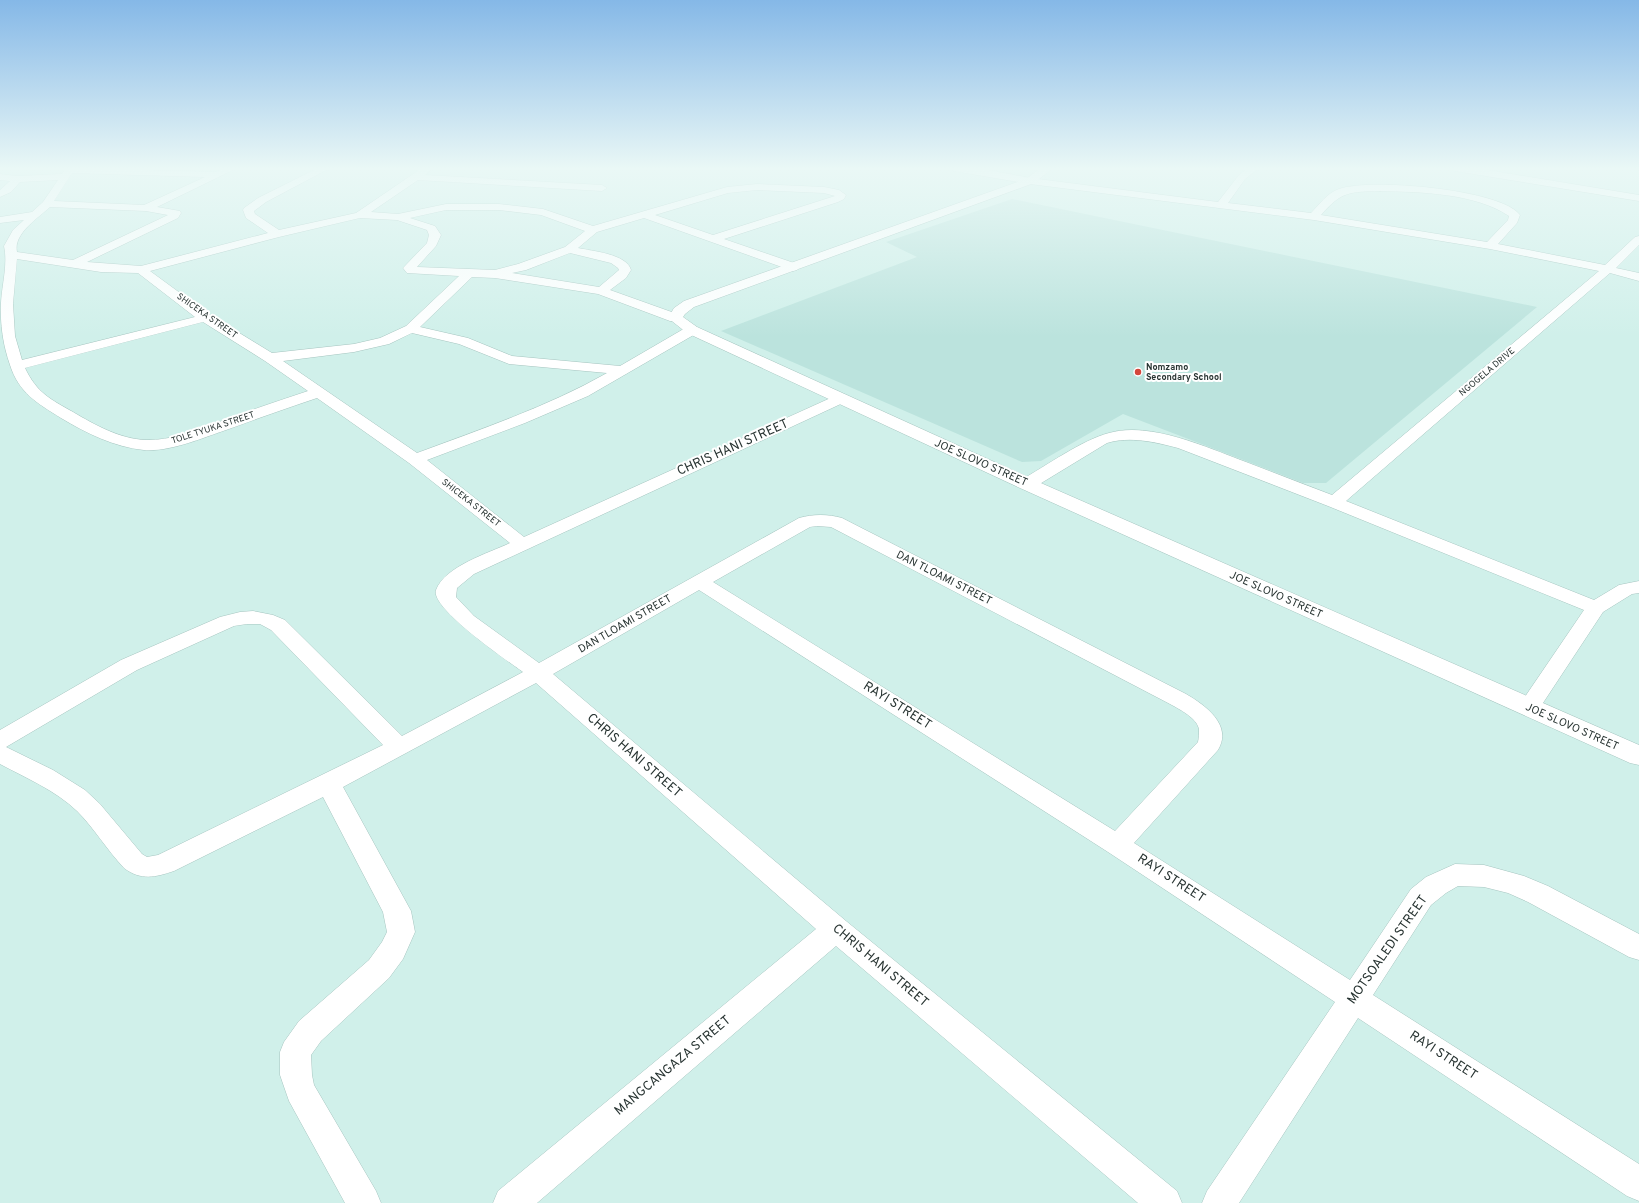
<svg xmlns="http://www.w3.org/2000/svg" width="1639" height="1203" viewBox="0 0 1639 1203" font-family="Overpass,sans-serif">
<style>
.built{fill:#bbe3dd}
.lines{fill:none;stroke-linecap:round;stroke-linejoin:round}
.minor-casing{stroke:#a6c5c0;stroke-width:1}
.tertiary-casing{stroke:#a6c5c0;stroke-width:1}
.minor{fill:#fff;fill-rule:evenodd}
.tertiary{fill:#fff;fill-rule:evenodd}
.poi-dot{fill:#d4463b;stroke:#fff;stroke-width:1.5}
.labels{text-anchor:middle;dominant-baseline:central;stroke-width:4;stroke-linejoin:round;paint-order:stroke}
.far-street-label{font-size:9px;fill:#283432;stroke:#fff}
.far-poi-label{font-size:9px;font-weight:bold;fill:#283432;stroke:#fff;text-anchor:start}
.street-label{font-size:11px;fill:#283432;stroke:#fff}
.near-street-label{font-size:13px;fill:#283432;stroke:#fff}
</style>
<rect width="100%" height="100%" fill="#d0f0ea"/>
<path class="built" d="M1012,199L1537,307L1326,483H1303L1123,414L1041,461L1022,462L721,331L917,257L886,242Z"/>
<g class="lines">
<g class="minor-casing">
<path id="minor" d="M66,168L216,172L224,168H237L157,207L180,211L181,213L178,218L87,262L141,266L268,233L246,218L243,210L244,208L258,198L318,168H330L266,202L254,211L255,214L279,230L356,213L422,168H433L425,175L602,185L607,188L602,191L418,180L371,212L398,214L446,204H499L543,209L593,226L727,187L757,184L824,187L839,190L846,195L844,199L838,202L724,239L797,264L799,267L797,270L793,271L644,218L597,232L578,248C592,251 627,254 631,270L626,278L610,290L680,315L682,318L680,321H670L598,294L495,278L472,277L420,327L468,338L512,356L620,366L687,327H697L699,330L697,333L588,396L525,423L427,460L524,537L835,396L840,394L845,396L848,399L845,402L474,574L457,588L456,597L474,616L539,663L799,518C813,514 828,514 842,518L1186,694C1205,705 1233,725 1218,750L1134,843L1350,980L1411,889L1426,877L1455,864L1484,865L1524,876L1548,886L1639,934V960L1629,957L1528,902L1508,893L1484,887L1458,886L1446,893L1431,905L1373,995L1639,1164V1201L1627,1196L1358,1018L1239,1203H1202L1207,1191L1335,1002L1108,852L699,590L553,674L846,921L1177,1191L1182,1203H1138L836,946L537,1203H493L498,1191L816,929L536,683L343,787L411,911L415,932L403,959L389,978L321,1041L311,1055L312,1075L314,1085L376,1191L381,1203H345L289,1101L280,1075V1052L284,1042L299,1021L369,960L382,942L387,932L383,912L323,797L174,871C156,877 141,881 124,868C107,850 94,828 77,811C55,790 26,778 0,764V730L121,660L220,617L240,612L253,611L273,615L285,620L402,736L523,672C508,661 430,608 436,590C445,566 489,553 510,543L409,463L317,398C287,408 256,419 226,430C202,438 170,452 144,450C114,447 86,433 61,418C37,403 19,393 10,365C3,345 0,324 1,303C2,284 8,264 4,246L13,230L24,220L0,223V217L32,212L43,202L58,180L20,182L11,192L0,197V190L10,181L0,180V174L17,176L62,174ZM72,173L205,177L144,205L54,201ZM757,190L824,193L835,196L713,235L655,215L728,193ZM50,207L146,211L168,215L73,260L17,252C13,234 38,218 50,207ZM446,210H499L541,215L585,231L565,247L518,264L495,270L417,267L436,246L441,235L435,226L410,218ZM360,218L397,220L427,230L429,235L427,243L403,268L407,273L459,276L406,326L380,338L354,344L272,353L210,315L150,271L279,237ZM570,253L611,263L618,268L619,270L599,287L512,273L526,270ZM17,259L101,272L138,273L195,317L22,360L15,336L13,304ZM203,322L265,361L308,391C278,401 248,411 219,422C196,430 171,441 146,440C120,439 95,425 73,412C50,399 37,393 25,368ZM412,333L459,344L509,364L607,373C547,407 481,429 417,453L283,361L354,352L389,344ZM817,526L831,527L1170,704C1179,709 1197,718 1199,729C1199,733 1199,738 1198,742L1115,831L713,582L810,527ZM247,624H260L271,630L383,745L158,855L147,857L142,854L100,804L85,790L53,770L6,747L137,670L234,626Z
M950,168H978L1030,178L1218,202L1239,175L1248,168H1259L1245,179L1228,203L1311,213C1319,205 1327,193 1339,189C1369,178 1501,189 1520,215L1517,223L1498,244L1605,265L1635,237L1639,236V245L1616,268L1639,273V281L1610,273L1346,501L1594,600L1619,585L1639,581V593L1632,594L1603,612L1537,712L1529,715L1521,712L1518,707L1584,610L1328,506L1178,448C1155,442 1130,436 1107,443L1033,488L1027,489L1021,488L1018,484L1021,480C1046,466 1082,440 1109,433C1150,421 1208,448 1246,462C1275,473 1303,484 1332,495L1599,271L1490,249L1314,220L1030,184L954,171ZM1380,191C1420,192 1475,193 1509,216L1508,220L1487,242L1321,215C1342,191 1349,192 1380,191Z
M1451,168H1475L1639,195V201L1455,171Z"/>
</g>
<g class="tertiary-casing">
<path id="tertiary" d="M1041,168H1053L1034,183L694,307L685,314L683,317L697,327L1034,480L1639,745V765L1630,763L1020,488L687,333L668,318L674,308L684,301L1026,179Z"/>
</g>
<use href="#minor" class="minor"/>
<use href="#tertiary" class="tertiary"/>
</g>
<linearGradient id="sky" x2="0" y2="1"><stop stop-color="#85b8e7"/><stop offset="0.5" stop-color="#eaf8f6"/><stop offset="1" stop-color="#eaf8f6" stop-opacity="0"/></linearGradient>
<rect width="1639" height="337" fill="url(#sky)"/>
<circle class="poi-dot" cx="1138" cy="372" r="4"/>
<g class="labels">
<g class="far-street-label">
<text transform="translate(207 316) rotate(35)">SHICEKA STREET</text>
<text transform="translate(1487 372) rotate(-40)">NGOGELA DRIVE</text>
<text transform="translate(213 428) rotate(-18)">TOLE TYUKA STREET</text>
<text transform="translate(471 503) rotate(38)">SHICEKA STREET</text>
</g>
<g class="far-poi-label">
<text x="1146" y="367">Nomzamo<tspan x="1146" dy="10">Secondary School</tspan></text>
</g>
<g class="street-label">
<text transform="translate(981 463) rotate(24)">JOE SLOVO STREET</text>
<text transform="translate(944 578) rotate(27)">DAN TLOAMI STREET</text>
<text transform="translate(1276 595) rotate(24)">JOE SLOVO STREET</text>
<text transform="translate(625 624) rotate(-30)">DAN TLOAMI STREET</text>
<text transform="translate(1572 727) rotate(24)">JOE SLOVO STREET</text>
</g>
<g class="near-street-label">
<text transform="translate(733 448) rotate(-24)">CHRIS HANI STREET</text>
<text transform="translate(897 706) rotate(32)">RAYI STREET</text>
<text transform="translate(634 756) rotate(41)">CHRIS HANI STREET</text>
<text transform="translate(1171 879) rotate(33)">RAYI STREET</text>
<text transform="translate(1388 950) rotate(-55)">MOTSOALEDI STREET</text>
<text transform="translate(880 966) rotate(40)">CHRIS HANI STREET</text>
<text transform="translate(1443 1056) rotate(33)">RAYI STREET</text>
<text transform="translate(673 1066) rotate(-40)">MANGCANGAZA STREET</text>
</g>
</g>
</svg>
